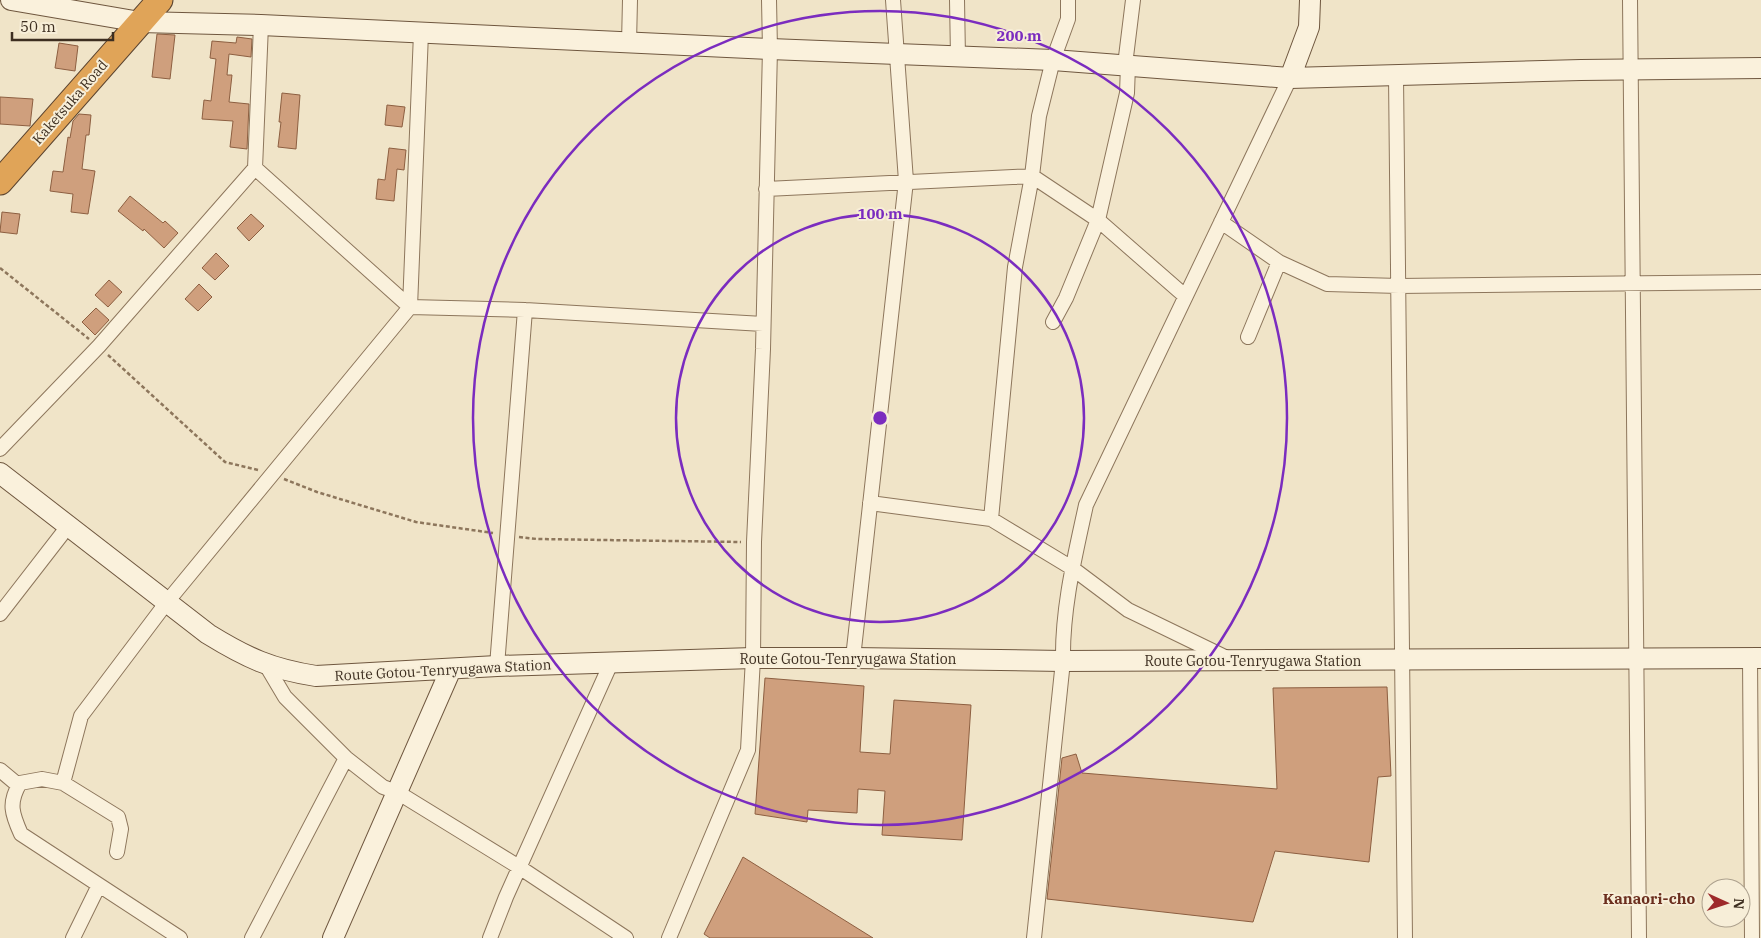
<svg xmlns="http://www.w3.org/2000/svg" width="1761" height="938" viewBox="0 0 1761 938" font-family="'IBM Plex Serif',serif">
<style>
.building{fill:#cf9f7d;stroke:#8d5f41}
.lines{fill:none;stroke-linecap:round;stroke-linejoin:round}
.street-casing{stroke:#8d765c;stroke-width:16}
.secondary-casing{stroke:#6f573f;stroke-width:22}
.highway-casing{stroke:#5b4430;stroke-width:27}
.path{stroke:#8d765c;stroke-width:2.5;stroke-dasharray:4 2.5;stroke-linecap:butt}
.street{stroke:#faf1dc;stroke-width:14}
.secondary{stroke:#faf1dc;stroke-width:20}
.highway{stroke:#e0a458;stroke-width:25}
.ring{fill:none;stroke:#7b2cbf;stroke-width:2.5}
.labels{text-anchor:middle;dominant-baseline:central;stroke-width:4;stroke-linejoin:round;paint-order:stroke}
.street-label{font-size:14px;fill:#3d2e20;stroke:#f7eed8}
.neighbourhood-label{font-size:15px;font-weight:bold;fill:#6b2e1e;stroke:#f7eed8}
.centre{fill:#7b2cbf;stroke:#f7eed8;stroke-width:2.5}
.ring-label{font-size:15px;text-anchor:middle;font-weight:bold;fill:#7b2cbf;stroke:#f7eed8;stroke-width:4;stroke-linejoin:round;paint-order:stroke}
</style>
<rect width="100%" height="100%" fill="#f0e4c8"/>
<path class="building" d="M157,34L175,35L170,79L152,77Z
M237,37L252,39L251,57L229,54L227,75H232L229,102L249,104L247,149L230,147L233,121L202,119L204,100L211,101L216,59L210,58L212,41L236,43Z
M59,43L78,46L75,71L55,68Z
M282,93L300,95L296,149L278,147L281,122H279Z
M0,97L33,99L30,126L0,124Z
M387,105L405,107L402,127L385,125Z
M79,114L91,115L89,135H86L82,169L95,171L88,214L71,212L73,194L50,191L53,171L63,172L68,137L70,138L73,121Z
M389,148L406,150L404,170L397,169L394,201L376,199L378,179L385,180Z
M130,196L163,223L165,221L178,233L164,248L144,229L143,231L118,211Z
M2,212L20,214L17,234L0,232Z
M251,214L264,226L249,241L237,228Z
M216,253L229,266L215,280L202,268Z
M109,280L122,292L108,307L95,295Z
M199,284L212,297L198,311L185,299Z
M96,308L109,320L95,335L82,322Z
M765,678L864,686L860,752L890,754L894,700L971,705L962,840L882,835L885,791L858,789L857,813L808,810L807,822L755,814Z
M1387,687L1391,776L1378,777L1369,862L1275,851L1253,922L1047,899L1062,758L1076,754L1082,773L1277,789L1273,688Z
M743,857L873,938H710L704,934Z"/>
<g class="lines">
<g class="street-casing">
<path id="street" d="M957,0L958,57
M1630,0L1639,938
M629,43L630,0
M1125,65L1133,0
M1396,76L1405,938
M255,168L410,307L525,310L763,324
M766,189L1032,176L1098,220L1185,296
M1221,222L1279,262L1327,284L1399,286L1761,282
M1053,322L1066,298L1098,220L1127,93L1128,65
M1248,337L1279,262
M0,449L99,346L255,168L261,25
M870,503L991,519L1072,568L1128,610L1229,659
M991,519L1015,267L1032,176L1039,116L1053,60L1068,19V0
M0,614L69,525
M853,658L906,181L893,0
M1750,658L1752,938
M266,665L285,697L346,758L383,787L397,792L519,867L626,938
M497,666L525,310
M0,770L18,785
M63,783L118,817L121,829L117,852
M73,938L99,885
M180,938L21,834C12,814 8,803 20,783L42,779L63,783L81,716L167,602L410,307L421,33
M252,938L346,758
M490,938L506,897L611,663
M669,938L748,750L753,658L754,542L763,349L770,49L769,0
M1034,938L1063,661C1062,608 1075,556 1086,505L1290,78"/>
</g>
<g class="secondary-casing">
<path id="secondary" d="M11,0L140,22L261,25L770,49L1053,60L1290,78L1581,70L1761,68
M1290,78L1309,27L1310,0
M0,473L208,634C247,658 271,669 316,676L497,666L753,658H853L1063,661L1761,658
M333,938L451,669"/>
</g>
<g class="highway-casing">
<path id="highway" d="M0,182L160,0"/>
</g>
<path class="path" d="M0,268L89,339
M108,355L225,462L258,470
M284,479L317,492L416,522L493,533
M519,537L537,539L741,542"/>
<use href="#street" class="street"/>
<use href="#secondary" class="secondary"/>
<use href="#highway" class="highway"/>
</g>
<g class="ring">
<circle cx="880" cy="418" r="204"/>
<circle cx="880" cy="418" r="407"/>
</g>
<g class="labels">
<g class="street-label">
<text transform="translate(70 102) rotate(-49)">Kaketsuka Road</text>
<text x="848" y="659">Route Gotou-Tenryugawa Station</text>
<text x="1253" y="661">Route Gotou-Tenryugawa Station</text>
<text transform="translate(443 670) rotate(-3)">Route Gotou-Tenryugawa Station</text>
</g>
<g class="neighbourhood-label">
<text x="1649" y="898">Kanaori-cho</text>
</g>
</g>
<circle cx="880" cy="418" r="8" class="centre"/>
<g class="ring-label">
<text x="1019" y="41">200 m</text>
<text x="880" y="219">100 m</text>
</g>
<g transform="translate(1726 903) rotate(93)"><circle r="24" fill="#f7eed8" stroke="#ada18e"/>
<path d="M0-4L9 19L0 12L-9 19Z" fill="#9e2a2b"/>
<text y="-8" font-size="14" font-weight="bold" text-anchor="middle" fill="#3d2e20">N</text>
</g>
<path d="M12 32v8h101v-8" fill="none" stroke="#3d2e20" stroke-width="2.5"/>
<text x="20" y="32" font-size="15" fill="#3d2e20" stroke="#f7eed8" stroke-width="4" paint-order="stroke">50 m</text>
</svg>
